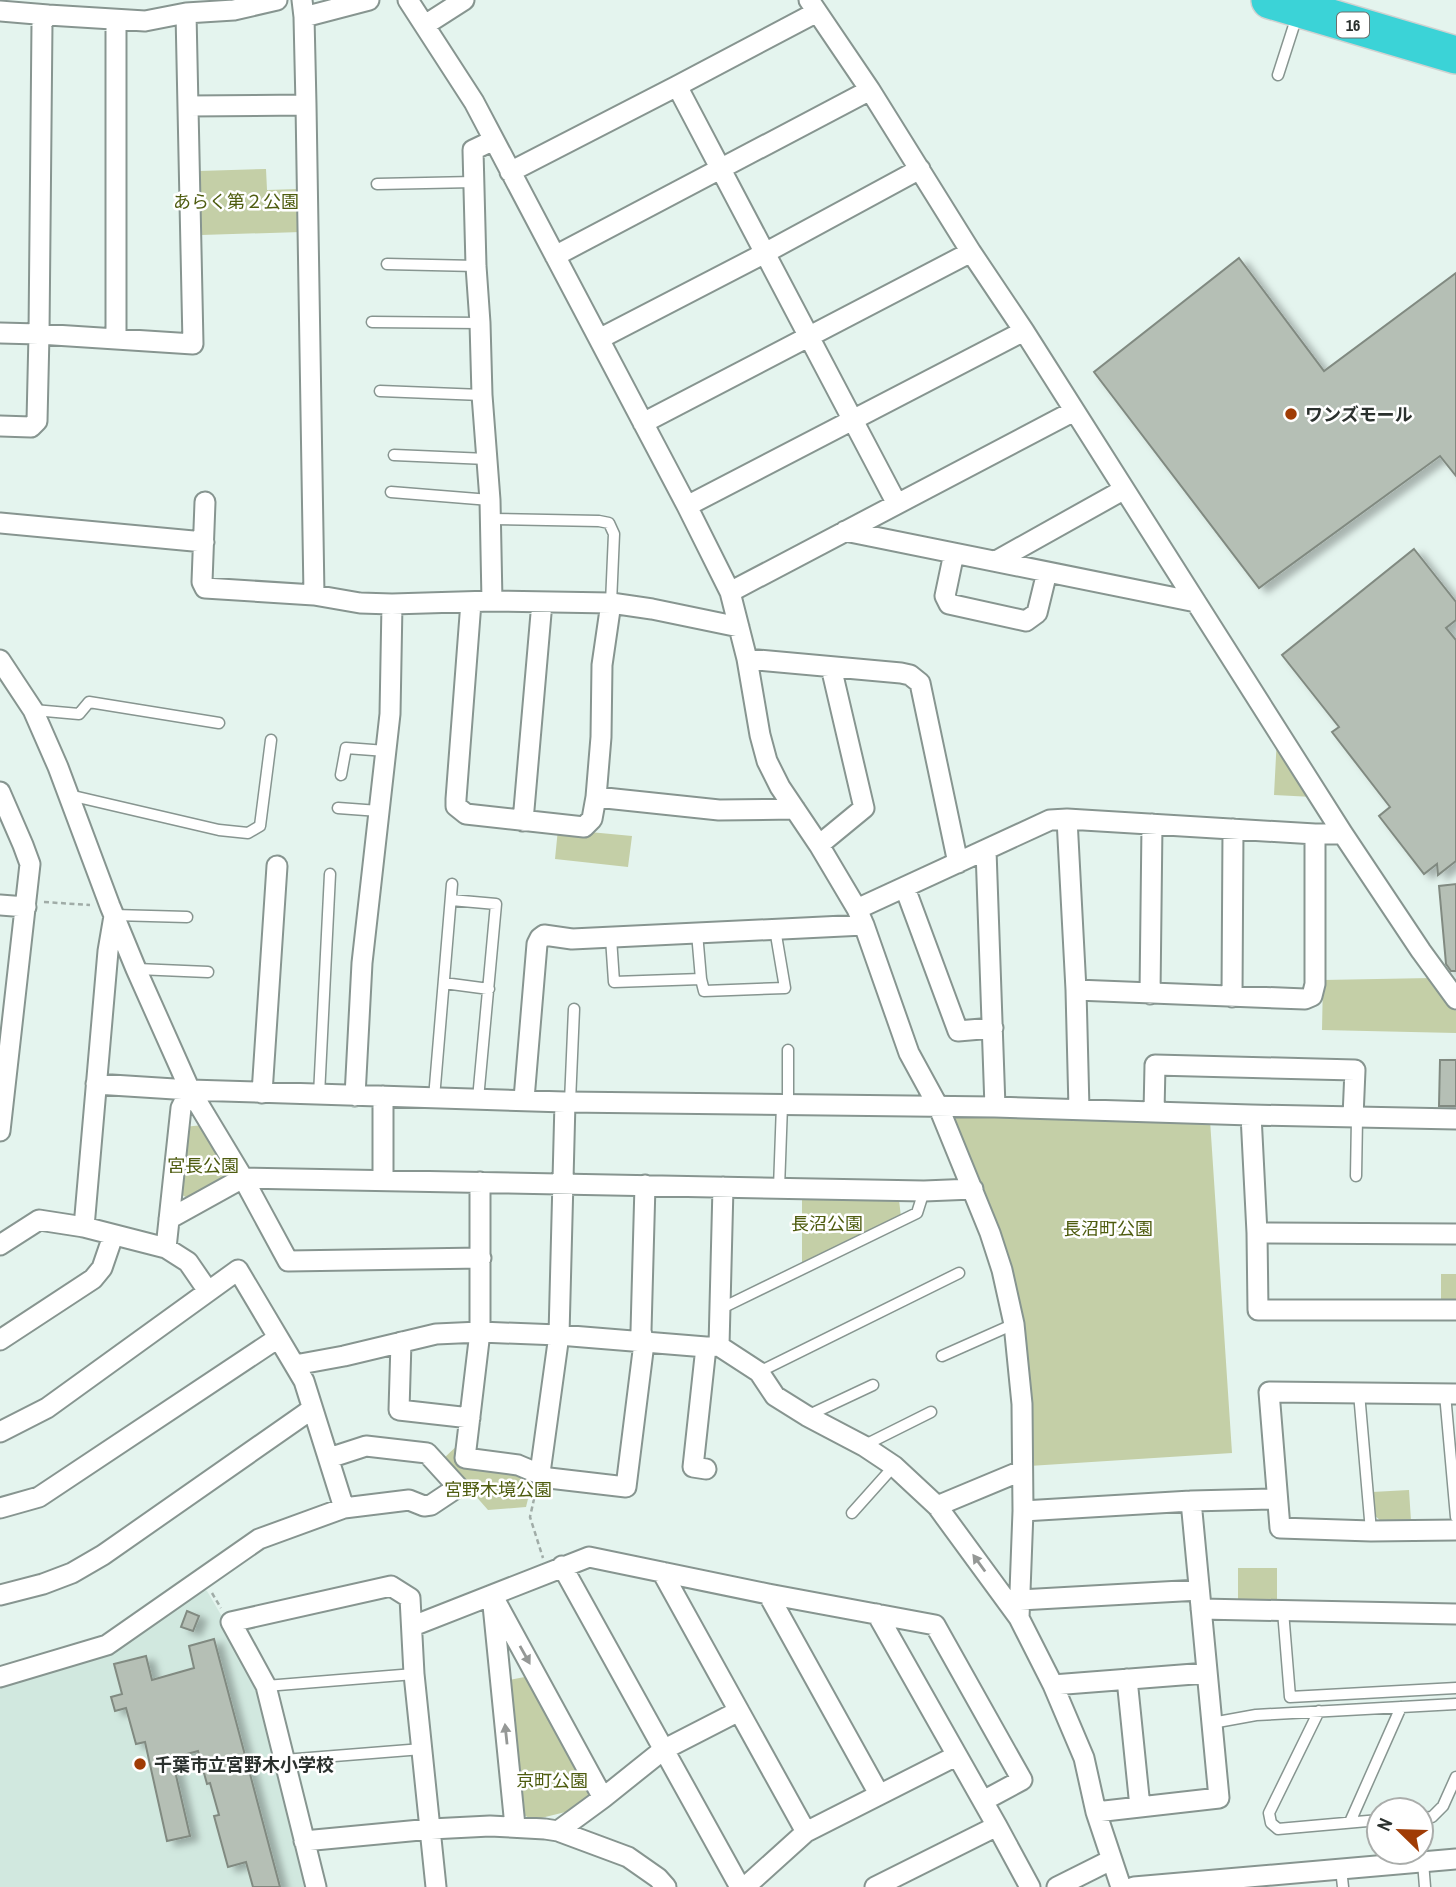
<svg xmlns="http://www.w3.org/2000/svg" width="1456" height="1887" viewBox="0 0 1456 1887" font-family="'Archivo Narrow','Noto Sans JP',sans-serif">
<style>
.built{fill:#d1e8df}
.green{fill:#c4cfa7}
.building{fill:#b5bfb5;stroke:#818a81;stroke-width:2;filter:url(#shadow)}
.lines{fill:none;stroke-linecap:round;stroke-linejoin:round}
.lane-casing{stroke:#879590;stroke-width:13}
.street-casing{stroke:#879590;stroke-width:23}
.highway-casing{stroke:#d0d2d1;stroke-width:40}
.path{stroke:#a0aca7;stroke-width:2.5;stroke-dasharray:5 3.5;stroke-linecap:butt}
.lane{stroke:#fff;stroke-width:10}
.street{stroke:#fff;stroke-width:19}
.highway{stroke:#3bd3d7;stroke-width:37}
.oneway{fill:#959896}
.poi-dot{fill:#a03c05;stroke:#fff;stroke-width:2.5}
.labels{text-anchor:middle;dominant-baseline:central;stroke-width:5;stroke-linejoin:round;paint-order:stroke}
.shield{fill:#fff;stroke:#6b6f6d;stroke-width:2}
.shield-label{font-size:16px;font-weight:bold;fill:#2b312e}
.park-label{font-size:18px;fill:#4e5c0f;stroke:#fff}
.poi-label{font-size:18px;font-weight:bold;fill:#2b312e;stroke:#fff;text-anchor:start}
</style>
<defs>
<filter id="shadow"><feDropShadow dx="8" dy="4.5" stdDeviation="3.5" flood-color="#0004"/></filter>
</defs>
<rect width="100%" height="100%" fill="#e4f4ee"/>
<path class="built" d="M202,1588L207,1591L241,1649L270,1711L309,1887H0V1682L92,1658Z"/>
<path class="green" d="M266,169L267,190L299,189L301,232L201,235L199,171Z
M1277,737L1313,797L1274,795Z
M558,829L632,836L628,867L555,859Z
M1431,978L1456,1011V1033L1322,1030L1323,980Z
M958,1113L1210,1120L1232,1453L1029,1466L1023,1336L954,1123Z
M204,1125L232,1171L229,1180L192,1201L179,1193L183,1127Z
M802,1196L899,1200L901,1217L802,1263Z
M1441,1274H1456V1306H1441Z
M462,1441L458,1462L521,1471L532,1483L526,1507L488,1510L443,1459Z
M1409,1490L1411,1521H1381L1374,1515L1372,1492Z
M1238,1568H1277V1603H1238Z
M530,1676L597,1795L594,1805L533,1820L522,1814L509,1680Z"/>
<path class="building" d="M1239,258L1324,371L1456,273V476L1440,456L1259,588L1094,372Z
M1414,549L1456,602V620L1446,628L1456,640V861L1438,875L1437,864L1424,874L1379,816L1390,807L1332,732L1339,727L1282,655Z
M1456,884V971H1451L1446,964L1439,886Z
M1440,1060H1456V1106H1439Z
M187,1611L199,1616L193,1631L181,1627Z
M214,1639L246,1759L280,1887H253L246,1862L228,1867L214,1816L219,1815L210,1783L207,1784L198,1751L172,1758L190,1836L167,1841L145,1742L136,1744L126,1708L115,1711L111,1697L122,1694L114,1664L146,1656L152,1680L194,1668L189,1646Z"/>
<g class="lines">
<g class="lane-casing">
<path id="lane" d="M1278,75L1297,16
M377,184L474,182
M387,264L476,266
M372,322L480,323
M380,391L482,395
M394,455L487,459
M391,492L490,500
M490,519L599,521L609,523L614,534L611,603
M34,710L79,714L89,702L219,723
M341,775L346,748L386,751
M69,795L219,830L248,833L260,826L271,740
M338,808L379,811
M451,900L496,904L478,1099
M114,915L187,917
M697,933L701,979L704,991L785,988L775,929
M611,938L614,982L701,979
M137,969L208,972
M444,983L489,989
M788,1050V1105
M319,1095L330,874
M434,1098L452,884
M570,1102L574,1009
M1356,1176L1357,1118
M779,1188L782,1105
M720,1309L917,1213L924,1191
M942,1356L1014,1324
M759,1372L959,1273
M1359,1393L1371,1531
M1445,1394L1456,1517
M807,1416L873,1385
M865,1445L931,1412
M852,1513L894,1466
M1283,1611L1290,1697L1456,1688
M266,1686L414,1674
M1319,1711L1269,1813L1271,1823L1278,1829L1379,1820
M1212,1723L1256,1715L1456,1704
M284,1760L422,1749
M1421,1818L1432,1817L1443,1806L1456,1777
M1350,1822L1401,1707
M1423,1862L1425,1887
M1341,1869L1343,1887"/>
</g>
<g class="street-casing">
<path id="street" d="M302,0L304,17L306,105L314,595
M408,0L474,102L687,506L730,592L747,659L760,735L767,761L780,787L819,845L857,909L864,925L909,1053L939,1108L990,1233L1002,1270L1014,1324L1022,1404L1023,1511L1019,1618
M809,0L870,90L971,252L1024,331L1343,834L1421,951L1456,999
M0,11L48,15
M304,17L369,0
M425,25L464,0
M677,86L897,504
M188,106L306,105
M510,172L677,86L817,12
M555,256L870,90
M0,333L39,334L193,344L186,13
M116,339V20
M599,339L765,253L920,169
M643,423L971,252
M0,426L31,427L37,421L39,334L42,23L48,15L145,21L186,13L234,10L277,0
M205,502L202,582L205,588L314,595L360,603L392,604L492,601L611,603L652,609L739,627
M687,506L1024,331
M0,523L204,542
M845,531L1196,602
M954,553L945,596L949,604L1026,621L1037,613L1047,572
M996,561L1123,490
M730,592L1074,411
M492,601L490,500L482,395L480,323L476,266L473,150L494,140
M471,602L456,799V806L466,814L584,827L592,819L596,797L601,737L602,665L611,603
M747,659L901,673L910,675L920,683L958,863
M0,660L33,710L58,767L110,906L136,969L190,1090L243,1178L288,1261L481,1258
M0,792L23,845L30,864L0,1131
M596,797L719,810L795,809
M1067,819L1076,990L1079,1109
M523,821L542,602
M819,845L864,808L831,667
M986,850L995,1107
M905,888L958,1031L993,1028
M0,905L26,907
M857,909L1050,820L1067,819L1315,834H1343
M1076,990L1305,999L1312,996L1315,984V834
M1150,994L1152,824
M1232,997L1233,829
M96,1084L190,1090L565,1102L995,1107L1251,1115L1456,1119
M262,1093L277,866
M355,1096L362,963L390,714L392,604
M383,1096V1179
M524,1099L537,944L540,938L544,935L572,939L864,925
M1154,1112L1155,1065L1355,1070L1353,1117
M1251,1115L1257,1233L1258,1310H1456
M480,1182V1332L465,1458L518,1465L549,1478L626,1487L644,1343L641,1331L645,1185
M723,1187L719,1346L759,1372L775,1396L807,1416L864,1446L894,1466L937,1506L1019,1618L1053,1685L1084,1758L1096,1812L1121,1887
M169,1219L243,1178L924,1191L973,1189
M84,1227L108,951L114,916
M1257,1233L1456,1234
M0,1245L39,1220L84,1227L166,1248L188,1262L208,1291
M166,1248L181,1108L190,1090
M0,1340L93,1279L102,1268L113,1236
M401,1342L399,1410L470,1418
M706,1347L693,1467L706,1469
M295,1365L344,1356L436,1334L480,1332L559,1335L706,1347L719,1346
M1456,1394L1269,1392L1280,1528L1371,1531L1456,1530
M0,1432L47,1408L238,1270L304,1381L344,1508
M540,1473L559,1335L565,1102
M937,1506L1021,1471
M0,1508L39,1497L278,1338
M1023,1511L1191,1501L1277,1499
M562,1566L740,1887
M662,1572L806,1832
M768,1594L879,1794
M0,1595L43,1584L72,1573L103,1555L312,1409
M492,1595L515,1826
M1020,1600L1199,1590
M496,1602L603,1798
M1201,1609L1456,1614
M877,1614L997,1826L1030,1887
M413,1626L589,1557L768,1594L935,1625L1022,1780L983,1801
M0,1677L107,1645L259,1539L344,1508L409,1500L424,1506L431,1505L458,1487L427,1453L366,1446L329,1458
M1127,1679L1140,1807
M1053,1685L1207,1673
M1096,1812L1219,1798L1191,1501
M558,1831L603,1798L663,1750L739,1711
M304,1841L431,1829L490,1826L545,1829L558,1831L628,1857L658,1878L666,1887
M316,1887L266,1686L231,1622L391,1586L410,1598L414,1674L436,1887
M745,1887L806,1832L956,1756
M875,1887L997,1826
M1057,1887L1111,1860
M1134,1887L1456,1859"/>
</g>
<g class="highway-casing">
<path id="highway" d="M1270,0L1456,55"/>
</g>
<path class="path" d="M44,902L90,905
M536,1490L530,1517L543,1558
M212,1593L221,1608"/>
<use href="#lane" class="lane"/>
<use href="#street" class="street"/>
<use href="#highway" class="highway"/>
</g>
<defs><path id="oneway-solid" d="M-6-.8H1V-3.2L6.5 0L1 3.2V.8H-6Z" transform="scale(1.75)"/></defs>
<g class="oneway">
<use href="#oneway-solid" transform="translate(979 1563) rotate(-126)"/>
<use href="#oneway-solid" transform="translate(525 1655) rotate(61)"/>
<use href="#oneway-solid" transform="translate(506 1734) rotate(-96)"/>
</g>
<g class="poi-dot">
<circle cx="1291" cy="414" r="7"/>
<circle cx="140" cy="1764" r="7"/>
</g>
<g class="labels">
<rect class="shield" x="1337" y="12.5" width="32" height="25" rx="5"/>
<g class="shield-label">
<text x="1353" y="25">16</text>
</g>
<g class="park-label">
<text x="236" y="201">あらく第２公園</text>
<text x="203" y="1165">宮長公園</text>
<text x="827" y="1223">長沼公園</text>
<text x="1108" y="1228">長沼町公園</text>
<text x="498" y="1489">宮野木境公園</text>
<text x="552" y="1780">京町公園</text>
</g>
<g class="poi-label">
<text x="1305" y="414">ワンズモール</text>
<text x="154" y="1764">千葉市立宮野木小学校</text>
</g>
</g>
<g transform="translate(1400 1831) rotate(293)"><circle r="33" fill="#ffffff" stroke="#aaadab" stroke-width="2"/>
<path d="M0-5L12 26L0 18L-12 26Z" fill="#a03c05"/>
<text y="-10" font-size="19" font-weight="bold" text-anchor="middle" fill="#2b312e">N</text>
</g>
</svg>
